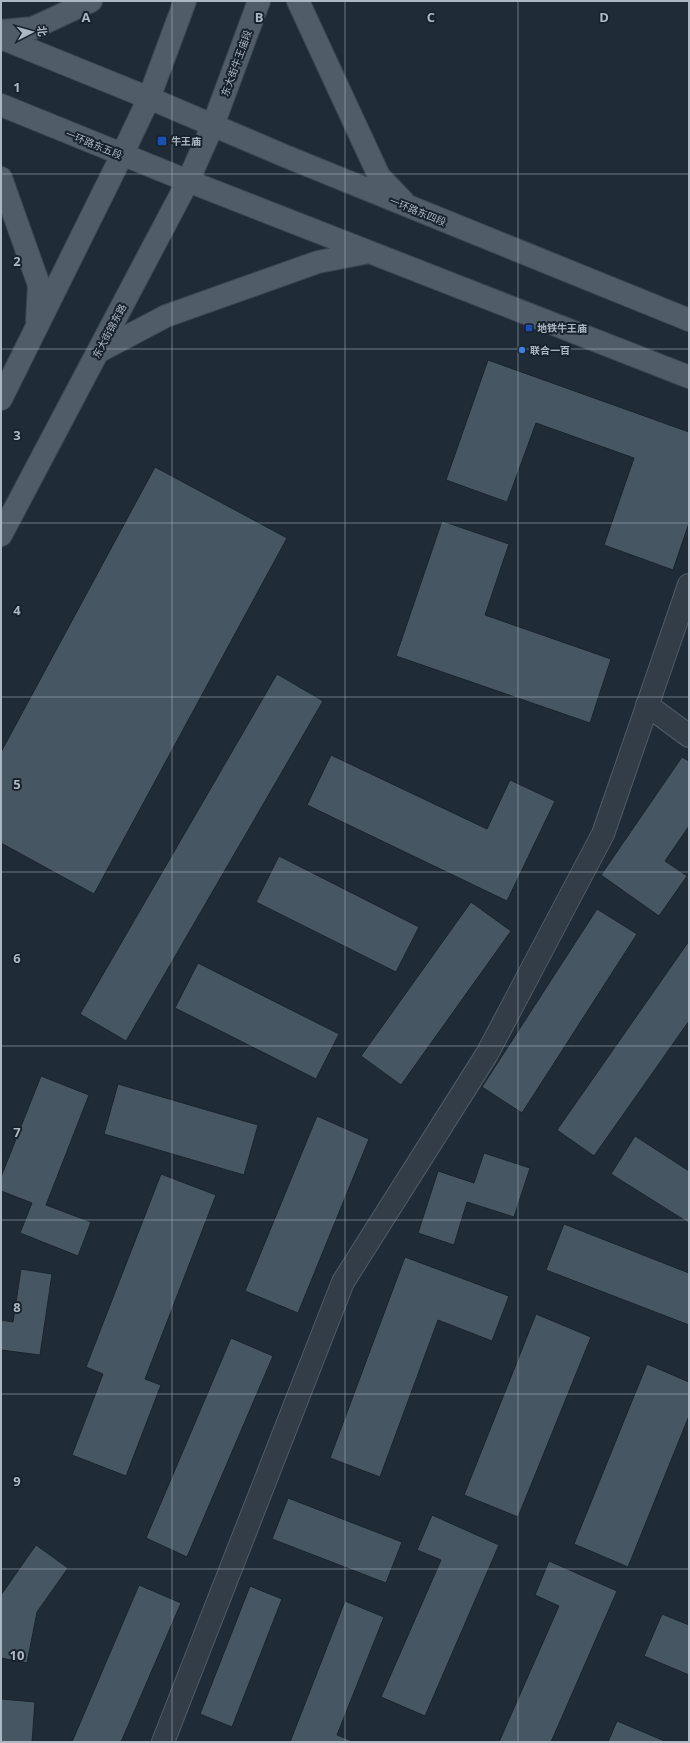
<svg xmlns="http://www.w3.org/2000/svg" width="690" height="1743" viewBox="0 0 690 1743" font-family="'Open Sans','Noto Sans SC',sans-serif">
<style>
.building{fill:#475663;stroke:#1a242e}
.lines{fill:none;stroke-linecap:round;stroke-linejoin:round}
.street-casing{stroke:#505b66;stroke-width:24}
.primary-casing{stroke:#3c4651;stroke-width:24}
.street{stroke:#333d48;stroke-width:22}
.primary{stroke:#505d68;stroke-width:22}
.grid{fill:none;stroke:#adb8c5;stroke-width:1;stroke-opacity:0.55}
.transit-dot{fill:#1a4fb4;stroke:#18222c;stroke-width:1.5}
.shop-dot{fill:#3f7fe0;stroke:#18222c;stroke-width:1.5}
.labels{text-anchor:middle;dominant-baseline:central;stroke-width:4;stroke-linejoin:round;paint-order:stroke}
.street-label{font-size:10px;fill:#adb8c5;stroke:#18222c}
.poi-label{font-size:10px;font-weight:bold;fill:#adb8c5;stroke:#18222c;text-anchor:start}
.grid-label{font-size:13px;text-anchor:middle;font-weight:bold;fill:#adb8c5;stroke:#18222c;stroke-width:4;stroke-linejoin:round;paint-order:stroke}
</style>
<rect width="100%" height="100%" fill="#1f2c37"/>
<path class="building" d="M488,360L689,432V523L673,570L604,545L634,458L536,423L507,502L446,480Z
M155,467L287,538L94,894L1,843V752Z
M442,521L509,544L485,615L611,659L590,723L396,656Z
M277,674L323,701L126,1041L80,1014Z
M331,755L487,829L510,780L555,801L507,901L307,805Z
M682,757L689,761V826L665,861L687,876L659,916L601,875Z
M279,856L419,927L396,972L256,902Z
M471,902L511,931L401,1085L361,1056Z
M597,909L637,934L522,1113L482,1087Z
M689,941V1021L594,1156L557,1130Z
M198,963L339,1034L316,1079L175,1008Z
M41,1076L89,1095L46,1205L91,1222L78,1256L20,1233L32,1203L1,1191V1177Z
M118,1084L258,1125L244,1175L104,1134Z
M317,1116L369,1139L298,1313L245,1291Z
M635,1136L689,1171V1223L611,1174Z
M484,1153L530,1168L514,1217L467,1202L454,1245L418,1233L438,1171L474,1183Z
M161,1174L216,1195L145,1379L161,1385L126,1476L72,1455L103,1374L86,1367Z
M564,1224L689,1273V1325L546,1270Z
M405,1257L509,1296L492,1341L438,1320L380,1477L330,1458Z
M21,1269L52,1274L40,1355L1,1350V1320L13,1322Z
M536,1314L591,1337L518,1517L464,1495Z
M231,1338L273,1356L187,1557L146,1538Z
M647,1364L689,1382V1416L628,1567L574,1544Z
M288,1498L402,1542L386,1583L272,1539Z
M432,1515L499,1545L425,1716L381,1697L441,1560L417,1550Z
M36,1545L68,1568L37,1612L27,1663L1,1658V1595Z
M549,1561L617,1591L551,1742H499L559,1606L535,1595Z
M139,1585L181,1603L121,1742H72Z
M250,1586L282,1599L232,1727L200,1714Z
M345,1601L384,1617L337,1735L355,1742H290Z
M662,1614L689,1625V1675L644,1656Z
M1,1699L35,1702L32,1742H1Z
M617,1721L667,1742H608Z"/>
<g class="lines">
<g class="street-casing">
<path id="street" d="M647,705L689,736
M163,1742L343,1282L487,1054L603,834L689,585"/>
</g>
<g class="primary-casing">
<path id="primary" d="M298,1L379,176L403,201
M1,31L33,28L91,1
M1,38L149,98L285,156L689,320
M1,105L188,181L689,377
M1,178L39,285L37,321
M98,352L166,316L318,262L369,252
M1,399L122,155L149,98L185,1
M1,535L188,181L213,125L259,1"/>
</g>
<use href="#street" class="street"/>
<use href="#primary" class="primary"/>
</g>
<path class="grid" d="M172,1V1742M345,1V1742M518,1V1742M1,174H689M1,349H689M1,523H689M1,697H689M1,872H689M1,1046H689M1,1220H689M1,1394H689M1,1569H689"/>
<g class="transit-dot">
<rect x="157" y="136" width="10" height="10" rx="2"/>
<rect x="525" y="324" width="8" height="8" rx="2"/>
</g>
<circle class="shop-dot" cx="522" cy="350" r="4"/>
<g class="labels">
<g class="street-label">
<text transform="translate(236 63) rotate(-70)">东大街牛王庙段</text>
<text transform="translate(94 144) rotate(22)">一环路东五段</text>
<text transform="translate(418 211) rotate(22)">一环路东四段</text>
<text transform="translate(109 331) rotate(-62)">东大街锦东路</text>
</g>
<g class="poi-label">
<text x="171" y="141">牛王庙</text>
<text x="537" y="328">地铁牛王庙</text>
<text x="530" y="350">联合一百</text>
</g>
</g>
<g class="grid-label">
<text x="86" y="22">A</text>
<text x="259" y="22">B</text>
<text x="431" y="22">C</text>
<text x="604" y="22">D</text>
<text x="17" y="92">1</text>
<text x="17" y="266">2</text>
<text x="17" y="440">3</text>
<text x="17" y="615">4</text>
<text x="17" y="789">5</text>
<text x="17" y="963">6</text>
<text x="17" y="1137">7</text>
<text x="17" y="1312">8</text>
<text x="17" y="1486">9</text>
<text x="17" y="1660">10</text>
</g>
<rect width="690" height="1743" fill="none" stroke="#adb8c5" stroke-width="4"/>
<g transform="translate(32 32) rotate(84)" stroke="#18222c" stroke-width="3" paint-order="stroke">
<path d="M0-3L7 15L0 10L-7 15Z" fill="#adb8c5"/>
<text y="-6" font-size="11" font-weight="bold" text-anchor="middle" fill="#adb8c5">北</text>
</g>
</svg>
